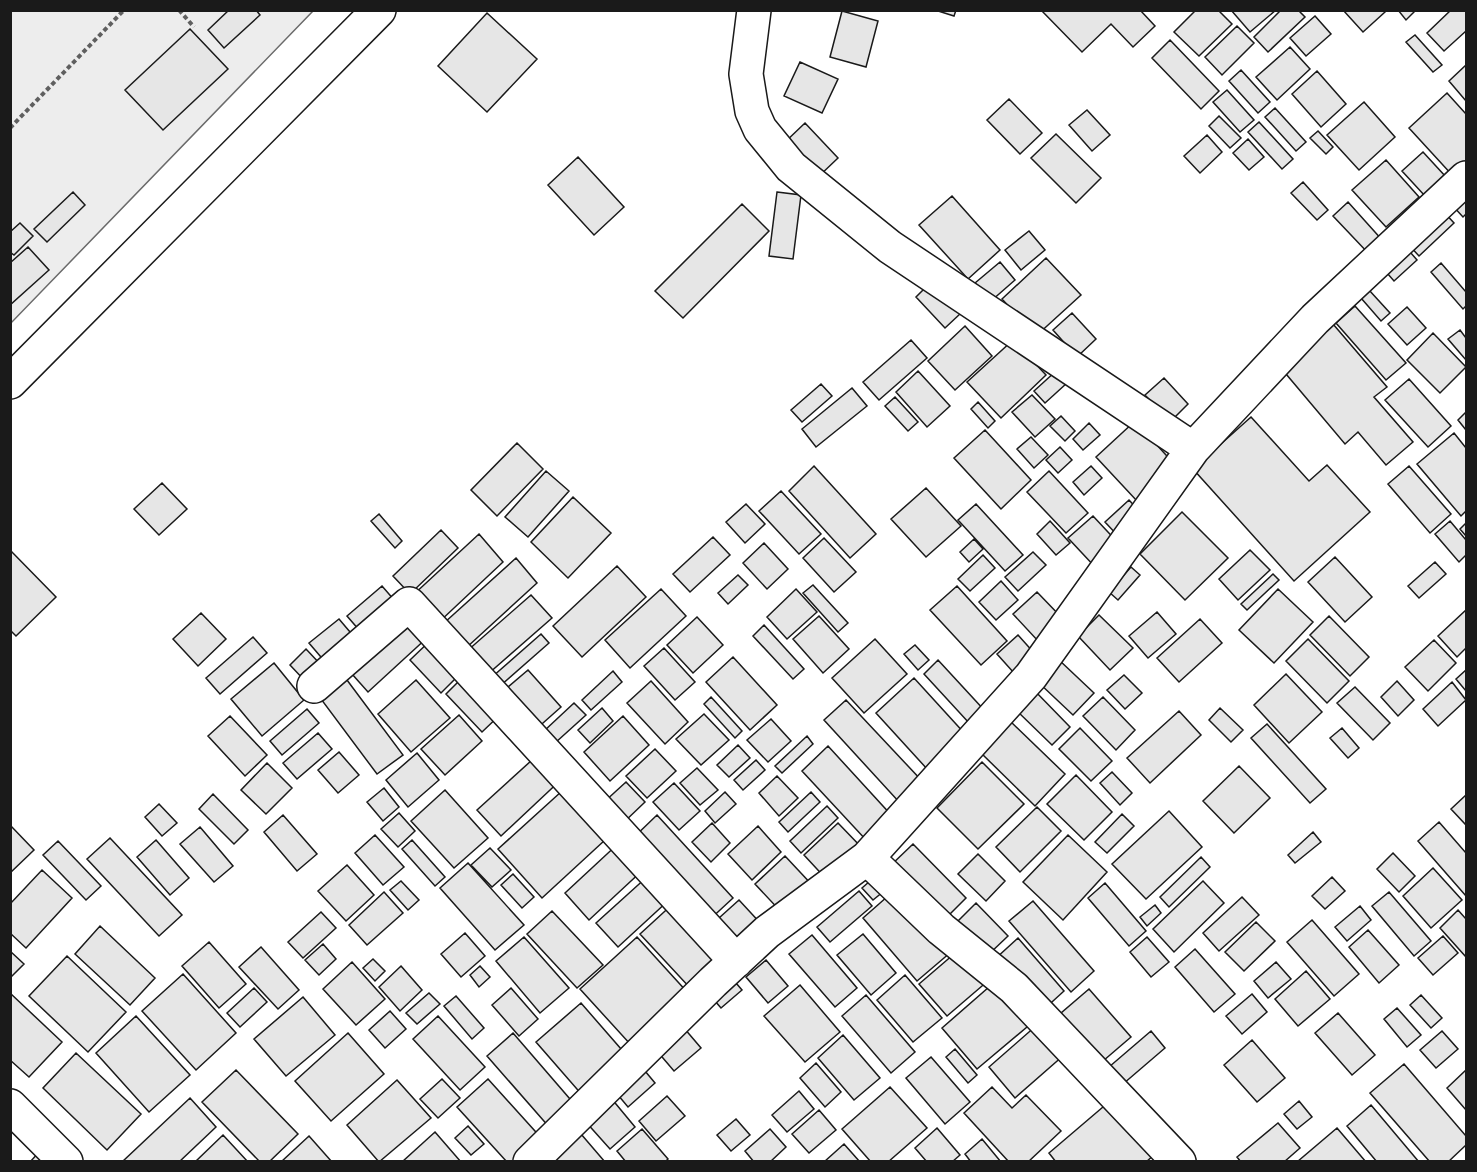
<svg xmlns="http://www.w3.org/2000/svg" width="1477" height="1172" viewBox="0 0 1477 1172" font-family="Karla,sans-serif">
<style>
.park{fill:#ededed;stroke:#6a6a6a;stroke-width:1.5}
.building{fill:#e6e6e6;stroke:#1a1a1a;stroke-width:1.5}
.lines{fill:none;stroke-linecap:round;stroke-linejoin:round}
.minor-casing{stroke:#1a1a1a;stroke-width:36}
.path{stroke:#5f5f5f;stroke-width:4;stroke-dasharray:4.5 3;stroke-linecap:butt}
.minor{stroke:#fff;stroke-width:33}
</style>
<rect width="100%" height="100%" fill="#fff"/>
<path class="park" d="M11,11H313L11,323Z"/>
<path class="building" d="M229,10H256L260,15L224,48L208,30Z
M935,10H956L954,16Z
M1041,10H1140L1155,26L1133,47L1111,24L1082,52Z
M1196,10H1218L1232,24L1199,56L1174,32Z
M1231,10H1276L1250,32Z
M1281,10H1298L1305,17L1268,52L1254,37Z
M1343,10H1383L1385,12L1363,32Z
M1398,10H1416L1406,20Z
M1451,10H1466V31L1444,51L1427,33Z
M842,11L878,21L866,67L830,57Z
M487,13L537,59L487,112L438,66Z
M1315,16L1331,34L1306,56L1290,38Z
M1237,26L1254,43L1222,75L1205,57Z
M190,29L228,69L163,130L125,90Z
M1415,35L1442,65L1433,72L1406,42Z
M1170,40L1219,91L1201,109L1152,58Z
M1290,47L1310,69L1277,100L1256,77Z
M800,62L838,79L822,113L784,96Z
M1466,65V101L1449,81Z
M1241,70L1270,102L1258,113L1229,81Z
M1317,71L1346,104L1321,127L1292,94Z
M1227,90L1254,120L1240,132L1213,102Z
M1447,93L1466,114V164L1453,176L1409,128Z
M1009,99L1042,133L1020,154L987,120Z
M1364,102L1395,137L1359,170L1327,135Z
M1275,108L1306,142L1296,151L1265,117Z
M1087,110L1110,135L1092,151L1069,125Z
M1219,116L1241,138L1230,148L1209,126Z
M1259,122L1293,159L1282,169L1248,132Z
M805,123L838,158L816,179L783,144Z
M1318,131L1333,147L1326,154L1310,138Z
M1056,134L1101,178L1076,203L1031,158Z
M1207,135L1222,152L1200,173L1184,156Z
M1248,139L1264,157L1249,170L1233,153Z
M1423,152L1446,177L1425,196L1402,171Z
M578,157L624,207L594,235L548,185Z
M1386,160L1419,197L1386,227L1352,190Z
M1303,182L1328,210L1317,220L1291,193Z
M1466,191V214L1463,217L1452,205Z
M73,192L85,205L47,242L34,229Z
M777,192L801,195L793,259L769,256Z
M952,196L1000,250L968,279L919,225Z
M1348,202L1383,241L1369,254L1333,216Z
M742,204L769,231L683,318L655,291Z
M1443,211L1454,223L1419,256L1408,244Z
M20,223L33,236L14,255L10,252V232Z
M1029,231L1045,250L1021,270L1005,250Z
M1404,245L1417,260L1394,281L1381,266Z
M28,247L49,270L10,305V263Z
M1046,258L1081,295L1036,336L1002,299Z
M1000,262L1015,280L991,301L975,283Z
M1441,263L1466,292V306L1463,309L1431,272Z
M931,282L961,313L945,328L916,297Z
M1369,290L1390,313L1381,321L1361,298Z
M1355,306L1406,363L1386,380L1336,323Z
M1407,307L1426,328L1407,345L1388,324Z
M1072,313L1096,339L1077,357L1053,330Z
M1333,324L1387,387L1374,397L1413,442L1386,465L1358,432L1345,444L1281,368Z
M965,326L992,356L955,390L928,361Z
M1460,330L1466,338V360L1448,339Z
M1433,333L1466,367L1440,393L1407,360Z
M911,340L927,358L879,400L863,382Z
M1013,340L1046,375L1001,418L967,382Z
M918,371L950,406L927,427L896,392Z
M1056,371L1067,383L1045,403L1034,391Z
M1164,378L1188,404L1170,422L1145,395Z
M1409,379L1451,426L1428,447L1385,400Z
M821,384L832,396L802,422L791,410Z
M852,388L867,406L816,447L802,429Z
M1032,395L1055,419L1035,437L1012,412Z
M895,397L918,422L908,431L885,406Z
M978,402L995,421L988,428L971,409Z
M1466,412V430L1458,420Z
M1061,416L1075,431L1065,441L1050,426Z
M1251,417L1309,481L1327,465L1370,512L1294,581L1193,469Z
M1135,421L1176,466L1137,501L1096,457Z
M1089,423L1100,435L1083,450L1073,439Z
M985,430L1031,480L1001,509L954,458Z
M1454,433L1466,448V511L1461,516L1417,464Z
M1031,437L1048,455L1034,468L1017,449Z
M517,443L543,469L497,516L471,490Z
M1060,447L1072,460L1058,473L1046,460Z
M814,466L876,534L850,558L789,491Z
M1091,466L1102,478L1084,495L1073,482Z
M1409,466L1451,514L1430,533L1388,484Z
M546,471L569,491L528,537L505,517Z
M1049,471L1088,513L1066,533L1027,492Z
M162,483L187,509L159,535L134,509Z
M926,488L961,526L926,557L891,519Z
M781,491L821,534L799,554L759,511Z
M573,497L611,533L568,578L531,542Z
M1129,500L1143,515L1119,537L1105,522Z
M746,504L765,524L745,543L726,522Z
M976,504L1023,555L1005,571L958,520Z
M1182,512L1228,558L1185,600L1140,554Z
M379,514L402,541L395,548L371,521Z
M1093,516L1121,546L1096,568L1068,538Z
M1050,521L1070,543L1056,555L1037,534Z
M1450,521L1466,540V555L1459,562L1435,534Z
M1466,523V536L1460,529Z
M441,530L458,548L410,594L393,576Z
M479,534L503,562L437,624L412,596Z
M713,537L730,555L690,592L673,574Z
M824,538L856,572L834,592L803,558Z
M974,539L983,549L969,562L960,552Z
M764,543L788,569L767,589L743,563Z
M10,550L56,597L16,636L10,630Z
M1250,550L1270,570L1238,600L1219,579Z
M1033,552L1046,565L1018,591L1005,577Z
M983,555L995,568L970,591L958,579Z
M1335,557L1372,597L1345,622L1308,582Z
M516,558L537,583L466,648L444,623Z
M1435,562L1446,574L1419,598L1408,586Z
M617,566L646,597L582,657L553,626Z
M1131,567L1140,575L1118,600L1109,592Z
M1273,574L1279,580L1247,610L1241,604Z
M738,575L748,585L728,604L718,593Z
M1001,581L1018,600L996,620L979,602Z
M813,585L848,623L838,632L803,593Z
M382,586L408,616L373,646L347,616Z
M957,586L1007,641L981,665L930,610Z
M661,589L686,616L630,668L605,640Z
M796,589L817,612L787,639L767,617Z
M1278,589L1313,622L1274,663L1239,630Z
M1037,592L1063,619L1039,642L1013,614Z
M531,595L552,618L488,674L467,651Z
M1466,610V648L1457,657L1438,636Z
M1157,612L1176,634L1148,658L1129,636Z
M201,613L226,639L198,666L173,639Z
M1099,615L1133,648L1110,670L1078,636Z
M819,616L849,649L823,673L793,639Z
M1329,616L1369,657L1350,676L1310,635Z
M697,617L723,645L693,673L667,645Z
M412,618L429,636L368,692L352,674Z
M339,619L361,645L332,670L309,643Z
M1200,619L1222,643L1179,682L1157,658Z
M764,625L804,669L793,679L753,636Z
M541,634L549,643L500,686L492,677Z
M1018,635L1035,654L1014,673L997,654Z
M253,637L267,653L220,694L206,678Z
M433,638L464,670L441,693L410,660Z
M875,639L907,674L864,713L832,678Z
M1308,639L1349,681L1327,703L1286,661Z
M1434,640L1456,663L1428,691L1405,667Z
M915,645L929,660L918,670L904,654Z
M664,648L695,682L675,700L644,666Z
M306,649L322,666L306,682L290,665Z
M733,657L777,705L750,730L706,682Z
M1058,659L1094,693L1073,715L1038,682Z
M938,660L985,711L970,724L924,674Z
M274,663L304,700L262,736L231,699Z
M528,670L561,707L534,731L501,693Z
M1466,670V691L1456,679Z
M613,671L622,682L591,710L582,700Z
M467,673L504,711L482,732L446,694Z
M1286,674L1322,712L1289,743L1254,705Z
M1124,675L1142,693L1125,709L1107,690Z
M344,676L403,755L377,774L318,695Z
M914,678L966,735L928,770L876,713Z
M416,680L450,718L411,752L378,714Z
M651,681L688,722L665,744L627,703Z
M1397,681L1414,700L1398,716L1381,697Z
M1452,682L1466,700L1438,726L1423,709Z
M1355,687L1390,723L1373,740L1337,703Z
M1033,689L1070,727L1052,745L1014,708Z
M711,697L742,731L735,738L704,704Z
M1103,697L1135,730L1116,750L1083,716Z
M846,700L923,782L900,803L824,720Z
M574,703L586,715L555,743L544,731Z
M602,708L613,721L590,743L578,730Z
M1220,708L1243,730L1231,742L1209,720Z
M307,709L319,723L282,755L270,741Z
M1179,711L1201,735L1150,783L1127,758Z
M704,714L729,740L701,765L676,739Z
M459,715L482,741L445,775L421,749Z
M230,716L267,755L245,776L208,736Z
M623,716L649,745L610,781L584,752Z
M771,719L791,741L768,762L747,740Z
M1010,721L1065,774L1035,806L980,752Z
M1267,724L1326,789L1310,803L1251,738Z
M1080,728L1112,761L1091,781L1059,749Z
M1342,728L1359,748L1348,758L1330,738Z
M318,733L332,749L297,779L283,763Z
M807,736L813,744L782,773L775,766Z
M738,745L750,758L729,777L717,765Z
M828,746L893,817L867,841L802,771Z
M655,749L676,771L647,798L626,776Z
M543,750L566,775L501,836L477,810Z
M339,752L359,775L338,793L318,770Z
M417,753L439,780L408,807L386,780Z
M756,760L765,770L743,790L734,780Z
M982,762L1024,804L978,849L937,808Z
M267,763L292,788L266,814L241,790Z
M1239,766L1270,798L1234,833L1203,801Z
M697,768L718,790L700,805L680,783Z
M1112,772L1132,793L1120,805L1100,783Z
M1076,775L1112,812L1084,840L1047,804Z
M777,776L798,798L779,816L759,793Z
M626,782L645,802L622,824L603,803Z
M674,783L700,811L679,830L653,802Z
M384,788L399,807L383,821L367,802Z
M445,790L488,838L454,868L411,821Z
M562,791L605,840L542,898L498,849Z
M725,792L736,804L715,823L705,811Z
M811,792L820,802L788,832L779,822Z
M213,794L248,830L234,844L199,809Z
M1466,795V825L1451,809Z
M159,804L177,823L162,836L145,817Z
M827,806L838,818L801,853L790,841Z
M1037,807L1061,831L1020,872L996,847Z
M1169,811L1202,847L1146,899L1112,864Z
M399,813L415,831L398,847L381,829Z
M1122,814L1134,826L1107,853L1095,842Z
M283,815L317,854L297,871L264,832Z
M657,815L733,898L706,923L630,841Z
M1439,822L1466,853V896L1418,841Z
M712,823L730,843L711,862L692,842Z
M838,823L864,850L829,882L804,855Z
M10,825L34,850L10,873Z
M758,826L781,852L752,880L728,854Z
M200,827L233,866L214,882L180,844Z
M1313,832L1321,842L1295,863L1288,855Z
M375,835L404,867L383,885L355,853Z
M1068,835L1107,872L1063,920L1023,882Z
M110,838L182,915L159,936L87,859Z
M156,840L189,878L170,895L137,857Z
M412,840L445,877L435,886L402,849Z
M58,841L101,886L86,900L43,855Z
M621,841L645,868L589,920L565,893Z
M913,844L966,898L942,922L888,868Z
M490,848L511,870L492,887L471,865Z
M1393,853L1415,876L1399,892L1377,869Z
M978,854L1005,881L986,901L958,874Z
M785,856L814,887L784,915L755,884Z
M1201,857L1210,867L1169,907L1160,897Z
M468,863L524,925L495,950L440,888Z
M347,865L374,895L346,921L318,891Z
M1433,868L1462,900L1431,928L1403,896Z
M42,870L72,898L26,948L10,933V904Z
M513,874L534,897L522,908L501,885Z
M878,874L889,887L873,900L862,888Z
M648,876L669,900L618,947L596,923Z
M1332,877L1345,891L1325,909L1312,896Z
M401,881L419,900L408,910L390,890Z
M1203,881L1224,903L1174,952L1153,929Z
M1105,883L1146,931L1129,946L1088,898Z
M896,889L951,952L917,981L863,918Z
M859,891L872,906L830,942L817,927Z
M384,892L403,913L367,945L349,925Z
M1389,892L1431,941L1414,956L1372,906Z
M1242,897L1259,915L1219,951L1203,933Z
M739,900L763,926L733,953L709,927Z
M676,901L728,958L692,990L640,934Z
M1033,901L1094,971L1071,992L1009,921Z
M976,903L1008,936L987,956L956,923Z
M1155,905L1161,913L1147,926L1140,917Z
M1360,906L1371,920L1347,941L1335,927Z
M1458,910L1466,919V957L1440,928Z
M552,911L603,965L577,988L527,934Z
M321,912L336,928L303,958L288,942Z
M1312,920L1359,974L1334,996L1287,942Z
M1256,922L1275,941L1244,971L1225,952Z
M100,926L155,978L130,1005L75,954Z
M1368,930L1399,965L1379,983L1349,947Z
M465,933L485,956L461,977L441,954Z
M863,934L896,973L871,995L837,955Z
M812,935L857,988L835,1007L789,954Z
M1443,936L1458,953L1433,975L1418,958Z
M524,937L569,988L540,1013L496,961Z
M637,937L688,993L631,1045L580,989Z
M1147,937L1169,962L1151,977L1130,952Z
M1018,938L1064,991L1041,1012L995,959Z
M209,942L246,984L219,1008L182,966Z
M323,944L336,959L319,975L305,960Z
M261,947L299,990L278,1009L239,967Z
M961,948L989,980L947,1016L919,984Z
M1195,949L1235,994L1214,1012L1175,967Z
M10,951L24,964L10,978Z
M67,956L126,1012L88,1052L29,996Z
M373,959L385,971L375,981L363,968Z
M766,960L788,986L768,1003L746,977Z
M352,962L385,999L356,1025L323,989Z
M1276,962L1291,979L1268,998L1254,981Z
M401,966L422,990L400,1011L379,987Z
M480,966L490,977L479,987L470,975Z
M1306,971L1330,999L1298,1026L1275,999Z
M183,974L236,1033L196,1070L142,1011Z
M905,975L942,1018L913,1042L877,1000Z
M997,980L1033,1022L977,1069L942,1028Z
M736,983L742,990L721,1008L715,1001Z
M800,985L840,1032L805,1062L764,1016Z
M254,988L267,1002L240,1027L227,1013Z
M511,988L538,1019L519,1036L492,1005Z
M1089,989L1131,1037L1096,1067L1054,1019Z
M10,993L62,1042L29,1077L10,1060Z
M429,993L440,1004L417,1024L406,1013Z
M1252,994L1267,1012L1242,1034L1226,1016Z
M866,995L915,1052L891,1073L842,1016Z
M1421,995L1442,1018L1431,1028L1410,1005Z
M456,996L484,1028L472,1039L444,1006Z
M303,997L335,1035L286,1076L254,1039Z
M581,1003L628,1057L583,1096L536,1042Z
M1397,1008L1421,1035L1407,1047L1384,1019Z
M390,1011L406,1029L385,1048L369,1030Z
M1338,1013L1375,1055L1352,1075L1315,1033Z
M136,1016L190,1075L149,1112L96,1053Z
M438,1016L485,1067L460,1090L413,1039Z
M1037,1025L1064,1055L1015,1098L989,1067Z
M684,1028L701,1048L674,1071L657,1051Z
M1151,1031L1165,1048L1123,1084L1109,1067Z
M1442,1031L1458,1049L1436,1068L1420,1050Z
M348,1033L384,1074L331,1121L295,1081Z
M513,1033L576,1106L550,1128L487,1056Z
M843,1035L880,1078L854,1100L818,1058Z
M1252,1040L1285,1078L1257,1102L1224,1065Z
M955,1049L977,1075L968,1083L946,1057Z
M76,1053L141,1114L107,1150L43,1088Z
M931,1057L970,1102L945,1124L906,1078Z
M816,1063L841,1092L825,1107L800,1078Z
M1404,1064L1466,1136V1145L1448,1162H1430L1370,1093Z
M236,1070L298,1134L269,1162H260L202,1102Z
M1466,1070V1110L1447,1088Z
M645,1071L655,1083L628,1107L618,1095Z
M442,1079L460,1098L438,1118L420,1099Z
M488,1079L544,1141L522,1162H507L457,1107Z
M397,1080L431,1118L379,1162L347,1125Z
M890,1087L927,1128L888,1162H871L842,1129Z
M992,1087L1012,1108L1026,1095L1061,1131L1028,1162H1009L964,1113Z
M799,1091L814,1109L787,1132L772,1115Z
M667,1096L685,1116L656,1141L639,1121Z
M190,1098L216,1127L179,1162H122Z
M611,1098L635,1127L610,1149L585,1121Z
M1110,1101L1155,1154L1146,1162H1056L1049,1153Z
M1299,1101L1312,1117L1297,1129L1284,1114Z
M1371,1105L1419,1162H1377L1347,1126Z
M819,1110L836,1130L809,1153L792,1134Z
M736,1119L750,1135L731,1151L717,1135Z
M1278,1123L1300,1148L1284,1162H1241L1237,1157Z
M468,1126L484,1144L471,1155L455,1138Z
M937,1128L960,1155L952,1162H927L915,1148Z
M1337,1128L1366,1162H1297Z
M642,1129L668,1159L665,1162H626L617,1151Z
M770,1129L786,1147L770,1162H754L745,1151Z
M435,1132L461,1162H402Z
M581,1134L605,1162H555L552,1159Z
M223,1135L248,1162H195Z
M309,1136L332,1162H281Z
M982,1139L1001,1162H971L965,1154Z
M844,1144L860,1162H824Z
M40,1151L52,1162H30Z"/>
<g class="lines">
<g class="minor-casing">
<path id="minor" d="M754,10L746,74L752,111L760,129L791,167L890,247L1193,449
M10,382L379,10
M314,686L409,604L736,961
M867,858L941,929L1014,988L1179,1162
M10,1106L66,1162
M530,1162L713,982L767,932L867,858L1031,676L1193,449L1315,319L1466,178"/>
</g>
<path class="path" d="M179,10L194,27
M10,128L124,10"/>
<use href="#minor" class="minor"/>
</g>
<rect width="1477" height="1172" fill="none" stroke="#1a1a1a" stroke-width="24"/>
</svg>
